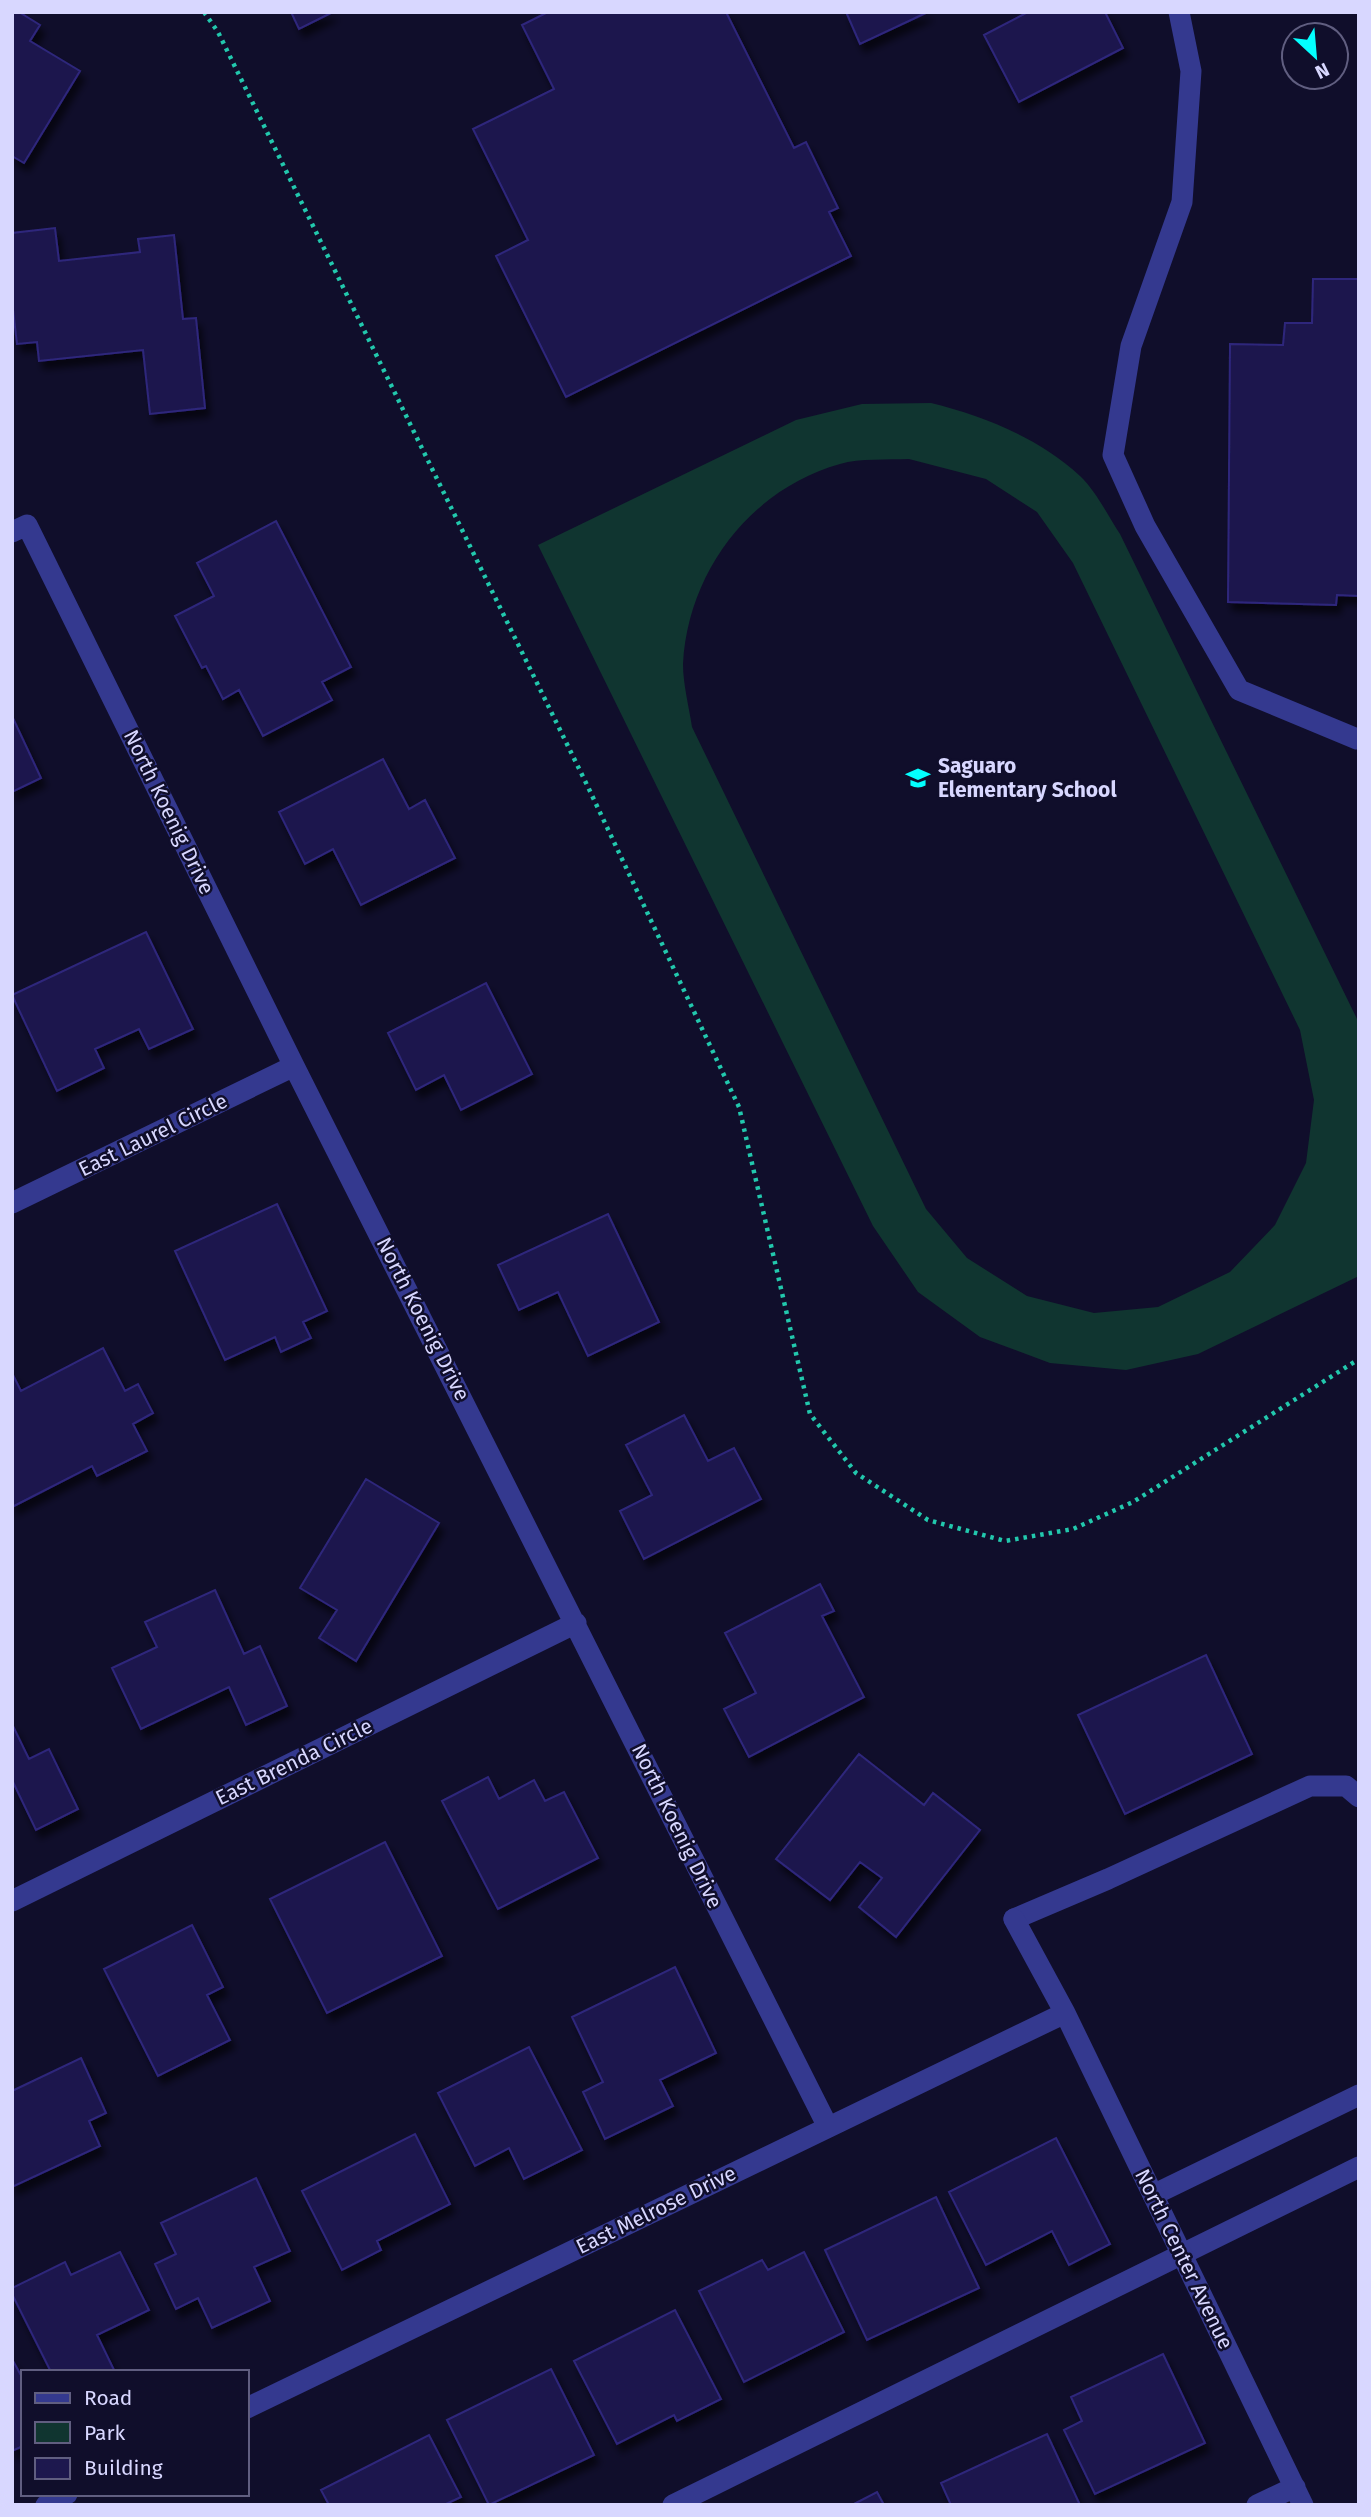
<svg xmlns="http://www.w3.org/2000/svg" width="1371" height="2517" viewBox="0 0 1371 2517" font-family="'Fira Sans',sans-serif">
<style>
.green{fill:#103530;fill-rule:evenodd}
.building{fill:#1d184e;stroke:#2f277c;stroke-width:2;filter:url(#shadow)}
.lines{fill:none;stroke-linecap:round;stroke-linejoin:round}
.path{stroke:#22c8ad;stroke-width:4.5;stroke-dasharray:3.5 5;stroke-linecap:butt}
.lane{stroke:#34398f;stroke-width:21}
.street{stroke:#34398f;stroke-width:21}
.labels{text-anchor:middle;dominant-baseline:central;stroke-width:5;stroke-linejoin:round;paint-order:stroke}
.poi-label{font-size:21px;font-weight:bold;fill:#d8d7ff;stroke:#100e2b;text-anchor:start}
.street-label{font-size:21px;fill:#d8d7ff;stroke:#100e2b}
</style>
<defs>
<filter id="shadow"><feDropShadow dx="4.5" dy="8" stdDeviation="3.5" flood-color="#0009"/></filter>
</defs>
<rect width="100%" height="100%" fill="#100e2b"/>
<path class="green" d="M931,403C984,416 1039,438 1080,476C1096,491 1108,516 1120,534L1359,1023V1276L1198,1354L1126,1370L1050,1363L980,1337L918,1292L873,1226L538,545L796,420L862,404ZM909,459L986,479L1037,512L1073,563L1300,1030L1314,1100L1306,1163L1275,1225L1230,1272L1158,1307L1094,1313L1027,1296L967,1258L926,1209L692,727C689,707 683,684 683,664C688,571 751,489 840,464C860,458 887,460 909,459Z"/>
<path class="building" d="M12,12H19L40,25L30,41L80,71L24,163L12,156Z
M291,12H333L299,29Z
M548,12H726L794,148L806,142L838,208L829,212L851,256L566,397L496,256L528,240L473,129L554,89L522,25Z
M846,12H928L860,44Z
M1028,12H1105L1123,48L1019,102L984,35Z
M55,228L59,261L140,252L138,239L174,235L183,319L196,318L205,408L150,414L143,350L39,361L37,342L17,344L12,301V233Z
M1313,279H1359V596L1337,595L1336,605L1228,602L1230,344L1283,345L1285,323H1312Z
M276,521L351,667L322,682L332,700L263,736L239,690L223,699L206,666L202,668L175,616L214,596L197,563Z
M12,716L41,778L12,792Z
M383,759L409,809L425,800L455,858L361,905L333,849L305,864L279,812Z
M146,932L193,1029L149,1049L139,1029L95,1049L104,1068L57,1091L12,995Z
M486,983L532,1074L461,1110L444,1075L416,1090L388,1033Z
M277,1204L327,1311L303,1322L311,1338L281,1352L275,1337L225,1360L175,1251Z
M608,1214L659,1322L588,1356L558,1292L519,1310L498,1265Z
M103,1348L125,1391L138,1384L153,1413L133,1424L147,1451L97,1476L92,1466L12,1507V1373L21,1391Z
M684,1415L708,1461L734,1448L761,1499L644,1559L620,1511L652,1495L626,1445Z
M366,1479L439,1523L356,1661L319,1638L337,1610L300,1588Z
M820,1584L834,1611L822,1616L864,1697L749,1757L724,1709L756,1693L725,1633Z
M215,1590L244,1654L260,1646L287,1706L246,1725L229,1687L141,1729L112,1668L157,1647L145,1622Z
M1206,1655L1252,1754L1125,1814L1078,1715Z
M12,1724L29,1759L49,1749L78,1809L36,1830L12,1780Z
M859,1754L924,1805L933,1793L980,1830L896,1937L859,1907L882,1878L860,1862L830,1900L776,1859Z
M488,1777L499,1799L534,1780L545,1801L564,1792L598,1858L498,1909L442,1801Z
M385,1842L442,1956L327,2013L270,1899Z
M192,1925L223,1987L207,1995L230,2040L158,2076L104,1969Z
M675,1967L716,2053L660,2080L673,2106L605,2139L583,2092L603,2082L572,2017Z
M529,2047L582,2150L524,2179L509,2148L475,2166L438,2093Z
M81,2058L106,2113L89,2121L100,2146L12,2187V2091Z
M415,2134L450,2204L377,2241L381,2250L342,2270L302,2191Z
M1056,2138L1110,2244L1069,2265L1052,2231L986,2265L949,2192Z
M256,2178L290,2251L254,2267L270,2301L212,2328L198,2298L176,2309L155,2264L176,2254L161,2223Z
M936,2197L979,2288L867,2340L825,2250Z
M120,2252L149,2310L97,2335L115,2372H51L12,2294V2288L65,2262L71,2275Z
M804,2252L844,2332L744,2382L699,2291L762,2260L768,2270Z
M675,2310L721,2399L677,2421L674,2415L617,2444L574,2361Z
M1163,2354L1205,2443L1095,2494L1064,2430L1082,2421L1071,2397Z
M12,2359L23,2379V2446L12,2451Z
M551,2369L594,2455L489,2505L447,2420Z
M1047,2434L1080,2505H951L941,2483Z
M429,2435L461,2497L444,2505H329L321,2490Z
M877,2492L884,2505H852Z"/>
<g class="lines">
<path class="path" d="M204,12L218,32L588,787L739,1107L810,1414L856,1473L928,1520L1005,1541L1073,1529L1133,1502L1359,1359"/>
<path class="lane" d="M1179,12L1191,71L1182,202L1131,346L1113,455L1145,526L1239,690L1357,739
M1014,1919L1108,1879L1310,1786H1346L1359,1797
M1153,2195L1359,2095
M673,2505L1359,2167"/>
<path class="street" d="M12,532L27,525L294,1066L828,2127
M12,1203L294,1066
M12,1901L576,1623
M1014,1919L1065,2013L1303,2505
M247,2408L1065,2013
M46,2505L67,2494
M1257,2505L1295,2487"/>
</g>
<defs>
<g id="school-bare" transform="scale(1.89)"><path d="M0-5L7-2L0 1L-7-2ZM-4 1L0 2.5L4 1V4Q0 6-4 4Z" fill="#03ffff" stroke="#100e2b" stroke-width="2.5" paint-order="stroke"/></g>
</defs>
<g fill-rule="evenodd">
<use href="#school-bare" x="918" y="778"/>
</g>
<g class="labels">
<g class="poi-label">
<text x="938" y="766">Saguaro<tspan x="938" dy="24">Elementary School</tspan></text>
</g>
<g class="street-label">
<text transform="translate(169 812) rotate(64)">North Koenig Drive</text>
<text transform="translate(153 1135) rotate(-26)">East Laurel Circle</text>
<text transform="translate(423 1319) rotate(63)">North Koenig Drive</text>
<text transform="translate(294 1762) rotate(-26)">East Brenda Circle</text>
<text transform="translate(677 1826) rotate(64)">North Koenig Drive</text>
<text transform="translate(656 2210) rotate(-26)">East Melrose Drive</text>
<text transform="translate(1184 2259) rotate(64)">North Center Avenue</text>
</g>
</g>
<rect width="1371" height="2517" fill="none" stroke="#d8d7ff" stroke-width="28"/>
<rect x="21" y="2370" width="228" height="126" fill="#100e2b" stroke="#605e80" stroke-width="2"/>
<rect x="35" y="2393" width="35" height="10" fill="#34398f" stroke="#605e80" stroke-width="2"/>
<text x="84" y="2405" font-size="21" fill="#d8d7ff">Road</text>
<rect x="35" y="2422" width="35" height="21" fill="#103530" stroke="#605e80" stroke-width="2"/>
<text x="84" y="2440" font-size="21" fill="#d8d7ff">Park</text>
<rect x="35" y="2458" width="35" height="21" fill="#1d184e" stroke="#605e80" stroke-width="2"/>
<text x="84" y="2475" font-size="21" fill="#d8d7ff">Building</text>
<g transform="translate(1315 56) rotate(154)"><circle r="33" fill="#100e2b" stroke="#605e80" stroke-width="2"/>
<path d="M0-5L12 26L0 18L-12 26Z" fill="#03ffff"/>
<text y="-10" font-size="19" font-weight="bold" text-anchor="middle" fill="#d8d7ff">N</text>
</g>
</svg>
